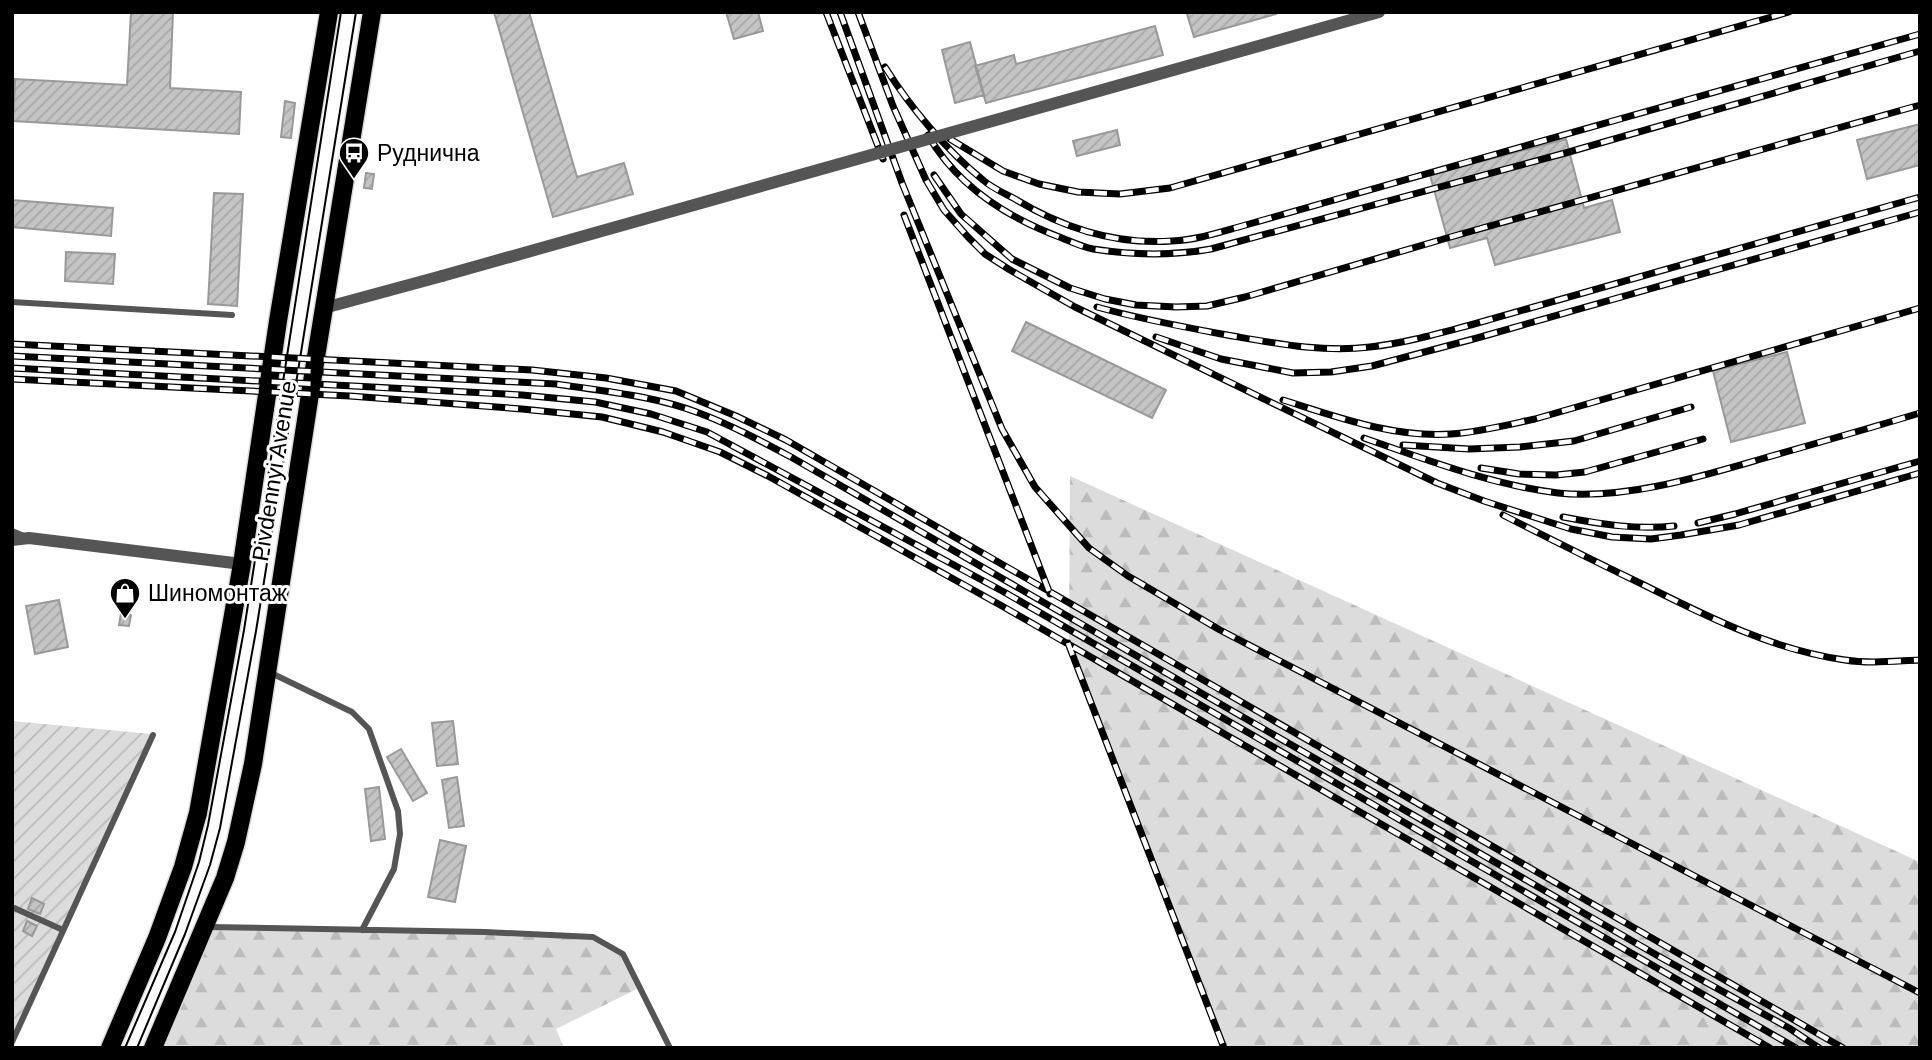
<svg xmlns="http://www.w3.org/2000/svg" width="1932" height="1060" viewBox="0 0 1932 1060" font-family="Arial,sans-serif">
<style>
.forest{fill:url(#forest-firs)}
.garden{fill:url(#garden-furrows)}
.building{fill:url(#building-hatch);stroke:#999;stroke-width:2}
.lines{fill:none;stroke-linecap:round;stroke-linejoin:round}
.primary-casing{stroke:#dbdbdb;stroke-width:21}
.service{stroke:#555;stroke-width:6}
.minor{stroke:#555;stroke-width:12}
.primary{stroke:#000;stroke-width:18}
.tram{stroke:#000;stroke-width:2}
.rail-casing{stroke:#000;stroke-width:7}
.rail{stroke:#fff;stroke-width:4.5;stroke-dasharray:13;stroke-linecap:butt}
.minor-bridge{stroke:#555;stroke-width:12}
.labels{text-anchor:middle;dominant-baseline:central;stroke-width:6;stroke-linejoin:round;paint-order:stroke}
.poi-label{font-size:23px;fill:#000;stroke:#fff;text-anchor:start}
.street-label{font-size:23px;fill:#000;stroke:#fff}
</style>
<defs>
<pattern id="forest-firs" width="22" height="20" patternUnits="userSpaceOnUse" patternTransform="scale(1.75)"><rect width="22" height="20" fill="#dcdcdc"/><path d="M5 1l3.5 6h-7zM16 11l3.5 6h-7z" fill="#bbb"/></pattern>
<pattern id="garden-furrows" width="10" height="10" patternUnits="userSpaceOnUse" patternTransform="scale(1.75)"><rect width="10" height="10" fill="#dcdcdc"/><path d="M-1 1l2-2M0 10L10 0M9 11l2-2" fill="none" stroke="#bbb"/></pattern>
<pattern id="building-hatch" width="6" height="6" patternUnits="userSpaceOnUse" patternTransform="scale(1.75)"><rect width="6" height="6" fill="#c4c4c4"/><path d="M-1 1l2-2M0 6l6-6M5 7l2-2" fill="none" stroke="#a7a7a7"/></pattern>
</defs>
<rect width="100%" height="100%" fill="#fff"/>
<path class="forest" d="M1070,476L1920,862V1048H1224L1069,646Z
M206,927L593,937L623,954L639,988L556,1029L564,1048H153Z"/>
<path class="garden" d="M12,721L152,734L12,1042Z"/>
<path class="building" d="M131,12H173L170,88L241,92L239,134L13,121L15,79L127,85Z
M494,12H529L577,177L624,163L633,194L553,217Z
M726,12H758L763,31L734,39Z
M1192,12H1276V14L1194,37L1187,14Z
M1155,26L1163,55L986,103L975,66L1014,55L1016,64Z
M970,42L984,95L955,103L942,50Z
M285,101L295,103L291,138L281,137Z
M1920,124V165L1867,179L1857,140Z
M1117,130L1120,145L1077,156L1073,141Z
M1566,139L1584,208L1612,200L1620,232L1495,265L1487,238L1450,248L1430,175Z
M366,173L374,174L372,189L364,188Z
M214,193L243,194L237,306L208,304Z
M12,200L113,208L111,236L12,227Z
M66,252L115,254L113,284L65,281Z
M1026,322L1166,390L1152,418L1012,351Z
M1787,352L1805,423L1731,442L1713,371Z
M59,600L68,647L35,654L26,606Z
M121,613L131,615L129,626L119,625Z
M453,721L458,764L437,766L432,723Z
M401,749L427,793L413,801L387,757Z
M457,777L464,826L449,828L442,780Z
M379,787L385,839L371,841L365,789Z
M440,840L466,846L455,902L428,897Z
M32,898L44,904L40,914L28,909Z
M27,921L37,926L32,936L23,931Z"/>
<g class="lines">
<g class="primary-casing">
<path id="primary" d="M110,1048L157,938L183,867L198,813L242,564L278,321L329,12
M153,1048L225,878L236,842L253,764L310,394L372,12"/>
</g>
<path class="service" d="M12,302L232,315
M12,531L24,536
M269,672L352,712L369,729L398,811L400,834L394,869L362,930
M12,907L63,930
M208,927L485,932L593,937L623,954L670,1048
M12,1042L153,735"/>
<path class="minor" d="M324,308L442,276
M12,540L29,538L242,564"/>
<use href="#primary" class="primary"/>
<path class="tram" d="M125,1048L175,932L199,862L208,825L244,630L341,12
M137,1048L185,934L210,865L220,828L256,631L356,12"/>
<g class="rail-casing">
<path id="rail" d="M826,12L883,159
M840,12L902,183L1002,429L1035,487L1089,548L1128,576L1220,630L1920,993
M858,12L893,106L926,180L944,210L968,237L985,254L1010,270L1075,307L1437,483L1484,501L1571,529L1612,537L1651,539L1681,535L1739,525L1920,473
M885,67C910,107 946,150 983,180C992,188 1004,193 1015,199C1063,228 1115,245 1172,241C1194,240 1214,234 1235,228L1920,34
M928,135C957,186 1008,218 1062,238C1072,242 1082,247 1093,249C1132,255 1172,256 1211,249L1569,152L1920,51
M950,139L1003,171L1039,184L1078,192L1120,194L1170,188L1789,12
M934,175L961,214L1012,259L1070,288L1105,299L1136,305L1176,307L1207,306L1245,297L1447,238L1920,105
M904,215L1050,594
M1097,307C1140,319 1184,327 1227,335C1274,343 1323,353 1370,347C1406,343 1440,333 1474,324L1920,197
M1156,337L1221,359L1293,373L1331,372L1372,366L1477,338L1920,212
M12,344L532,370L606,378L676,391L736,416L786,440L1843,1048
M12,356L556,384C603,391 655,396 699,413C731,425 761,441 791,457L1660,957L1789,1028L1819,1048
M12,368L522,395L595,402L651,414L707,432L1004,592L1796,1048
M12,379L350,396L522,409L602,417L663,432L720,452L768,476L1002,606L1770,1048
M1283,400C1337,417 1394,438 1451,434C1479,432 1507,425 1535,419L1920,308
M1364,438C1427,460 1492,485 1558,493C1624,500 1699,477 1761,459C1814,444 1867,429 1920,413
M1403,445L1469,449L1520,447L1574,441L1691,407
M1481,468L1519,474L1556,475L1585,472L1703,439
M1503,515C1550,539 1598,563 1646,586C1710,618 1774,650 1845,660C1870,664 1895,661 1920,660
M1563,517C1600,524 1636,530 1674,526
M1698,523L1735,514L1920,461
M1068,643L1224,1048"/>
</g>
<use href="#rail" class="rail"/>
<path class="minor-bridge" d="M442,276L1379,12"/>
</g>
<defs>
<g id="bus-pin" transform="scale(1.575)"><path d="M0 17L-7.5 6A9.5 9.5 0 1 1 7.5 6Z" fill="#000" stroke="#fff"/><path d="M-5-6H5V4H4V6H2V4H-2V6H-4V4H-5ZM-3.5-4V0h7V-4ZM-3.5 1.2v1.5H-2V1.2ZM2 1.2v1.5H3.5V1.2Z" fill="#fff"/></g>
<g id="shop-pin" transform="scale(1.575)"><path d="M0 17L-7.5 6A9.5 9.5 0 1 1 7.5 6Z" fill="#000" stroke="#fff"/><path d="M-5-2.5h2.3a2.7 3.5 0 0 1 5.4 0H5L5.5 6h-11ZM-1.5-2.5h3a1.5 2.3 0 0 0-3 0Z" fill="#fff"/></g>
</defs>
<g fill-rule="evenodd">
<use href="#bus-pin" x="354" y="153"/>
<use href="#shop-pin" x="125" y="593"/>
</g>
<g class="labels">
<g class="poi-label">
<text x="377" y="153">Руднична</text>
<text x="148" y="593">Шиномонтаж</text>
</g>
<g class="street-label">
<text transform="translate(274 471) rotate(-81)">Pivdennyi Avenue</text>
</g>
</g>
<rect width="1932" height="1060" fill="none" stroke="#000000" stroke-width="28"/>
</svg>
